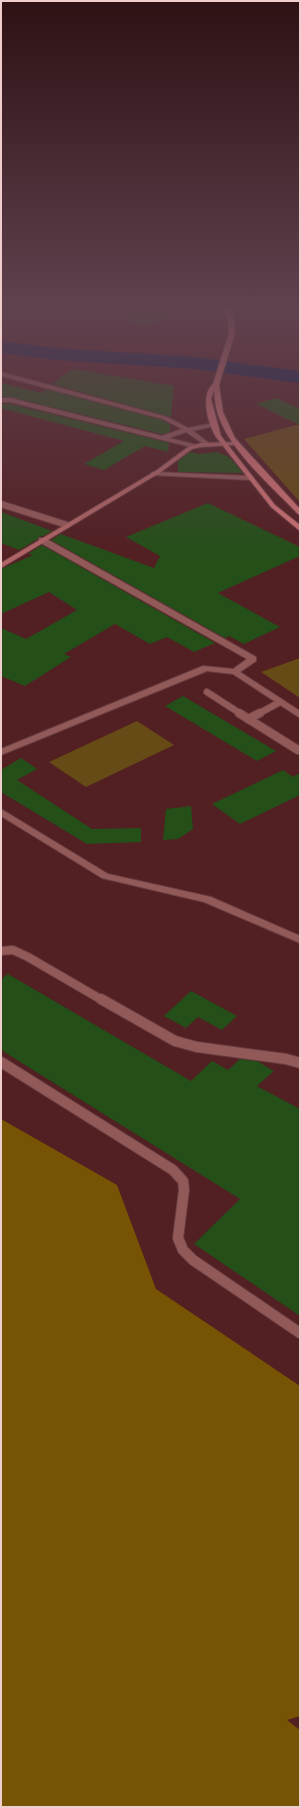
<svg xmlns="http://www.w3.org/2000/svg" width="301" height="1808" viewBox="0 0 301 1808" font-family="'Archivo Narrow',sans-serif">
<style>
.green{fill:#664b16}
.forest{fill:#775404}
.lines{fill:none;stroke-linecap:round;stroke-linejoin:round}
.river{fill:#011e4e;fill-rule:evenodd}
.building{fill:#244f19}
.service-far2-casing{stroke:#693d40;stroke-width:8}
.service-far1-casing{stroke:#693d40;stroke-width:10}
.service-casing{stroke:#693d40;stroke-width:12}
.minor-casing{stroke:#693d40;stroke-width:2}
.secondary-casing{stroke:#693d40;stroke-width:2}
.primary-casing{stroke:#693d40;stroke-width:2}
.service-far2{stroke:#925959;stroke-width:6}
.service-far1{stroke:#925959;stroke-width:8}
.service{stroke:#925959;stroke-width:10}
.minor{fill:#925959;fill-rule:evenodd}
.secondary{fill:#af6465;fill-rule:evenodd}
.primary{fill:#cd7072;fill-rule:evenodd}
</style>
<rect width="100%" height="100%" fill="#521f22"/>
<path class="green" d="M300,424V502L244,439Z
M300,658V698L261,672Z
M137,721L174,745L86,787L49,762Z"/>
<path class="forest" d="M1,1119L117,1185L156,1289L300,1386V1716L287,1720L300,1730V1807H1Z"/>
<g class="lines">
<path class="river" d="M1,341L57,348L195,357L300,371V383L195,369L57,360L1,353Z"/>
</g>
<path class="building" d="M107,304H141L157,311V304H206L207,308L142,327L118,317L128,314Z
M73,369L174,386L171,417L52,384Z
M1,383L42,393L46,389L162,420L170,425V432L162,434L10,397L1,396Z
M276,398L300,409V425L256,404Z
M1,404H10L169,443L168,452L145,446L104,470L84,464L124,441L1,408Z
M190,452L200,454L216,452L225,455L231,459L243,473L178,472V461Z
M208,503L300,547V556L218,593L280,627L244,644L229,636L225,638L51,540L61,534L154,568L160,556L126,537Z
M1,512L12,516L52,531L43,536L38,537V539L19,550L1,543Z
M42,545L215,643L194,652L167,637L150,644L115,624L64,654L71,657L25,686L1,676V628L26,639L77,610L49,592L1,614V569L33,555L28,554Z
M183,696L276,751L257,761L165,706Z
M21,758L37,769L17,780L92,829L141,828V842L87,844L1,792V770Z
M283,770L293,777L300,773V795L240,824L212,804Z
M191,806L193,829L178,839L163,840L166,809Z
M8,974L191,1081L212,1061L228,1070L240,1059L257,1061L274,1071L257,1086L300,1109V1316L194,1244L240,1199L1,1050V979Z
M191,991L237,1016L222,1030L198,1017L186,1028L164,1016Z"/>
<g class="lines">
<g class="service-far2-casing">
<path id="service-far2" d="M1,504L67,525
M207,692L241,714
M258,714L280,702"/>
</g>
<g class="service-far1-casing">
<path id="service-far1" d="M239,713L298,750
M248,719L260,713
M1,951L13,950L28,957L102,1000"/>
</g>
<g class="service-casing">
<path id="service" d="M101,999L175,1041L197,1047L286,1059L300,1063
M1,1062L173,1170L183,1181L184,1190L178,1238L183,1250L193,1260L300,1333"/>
</g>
<g class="minor-casing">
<path id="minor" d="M1,372L167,417L188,428L214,423L217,425L193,431L209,443V445H205L186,432L169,438L197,445L198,446L195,448L10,402H1V398H10L162,436L182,429L163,419L1,376Z
M153,472L251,476L254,478L251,480L151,475V473Z
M39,538H45L256,657V661L240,672L300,711V718L233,674L207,671L1,755V749L203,666L233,669L247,659L39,542Z
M1,809L108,874L211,897L300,936V943L204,902L102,878L1,816Z"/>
</g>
<g class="secondary-casing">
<path id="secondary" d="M236,442L238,443V445L201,447L192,449L161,472L1,568V563L157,470L188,447L201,443Z"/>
</g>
<g class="primary-casing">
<path id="primary" d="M217,304H223L229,310L230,304H236L233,315L235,333L219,385L223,412L235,438L300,509V515L298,514C272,487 226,447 217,411C215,405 215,397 214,390L211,399L221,436L275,505L300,525V531L271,507L216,437C208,424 200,395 213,384L229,333L227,315Z"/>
</g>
<use href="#service-far2" class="service-far2"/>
<use href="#service-far1" class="service-far1"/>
<use href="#service" class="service"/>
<use href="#minor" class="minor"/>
<use href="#secondary" class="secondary"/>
<use href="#primary" class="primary"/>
</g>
<linearGradient id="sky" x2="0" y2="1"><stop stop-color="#2d1113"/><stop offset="0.55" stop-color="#60424f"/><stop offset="1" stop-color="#60424f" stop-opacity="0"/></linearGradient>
<rect width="301" height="557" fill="url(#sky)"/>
<rect width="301" height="1808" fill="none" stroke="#efcdcc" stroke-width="4"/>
</svg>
